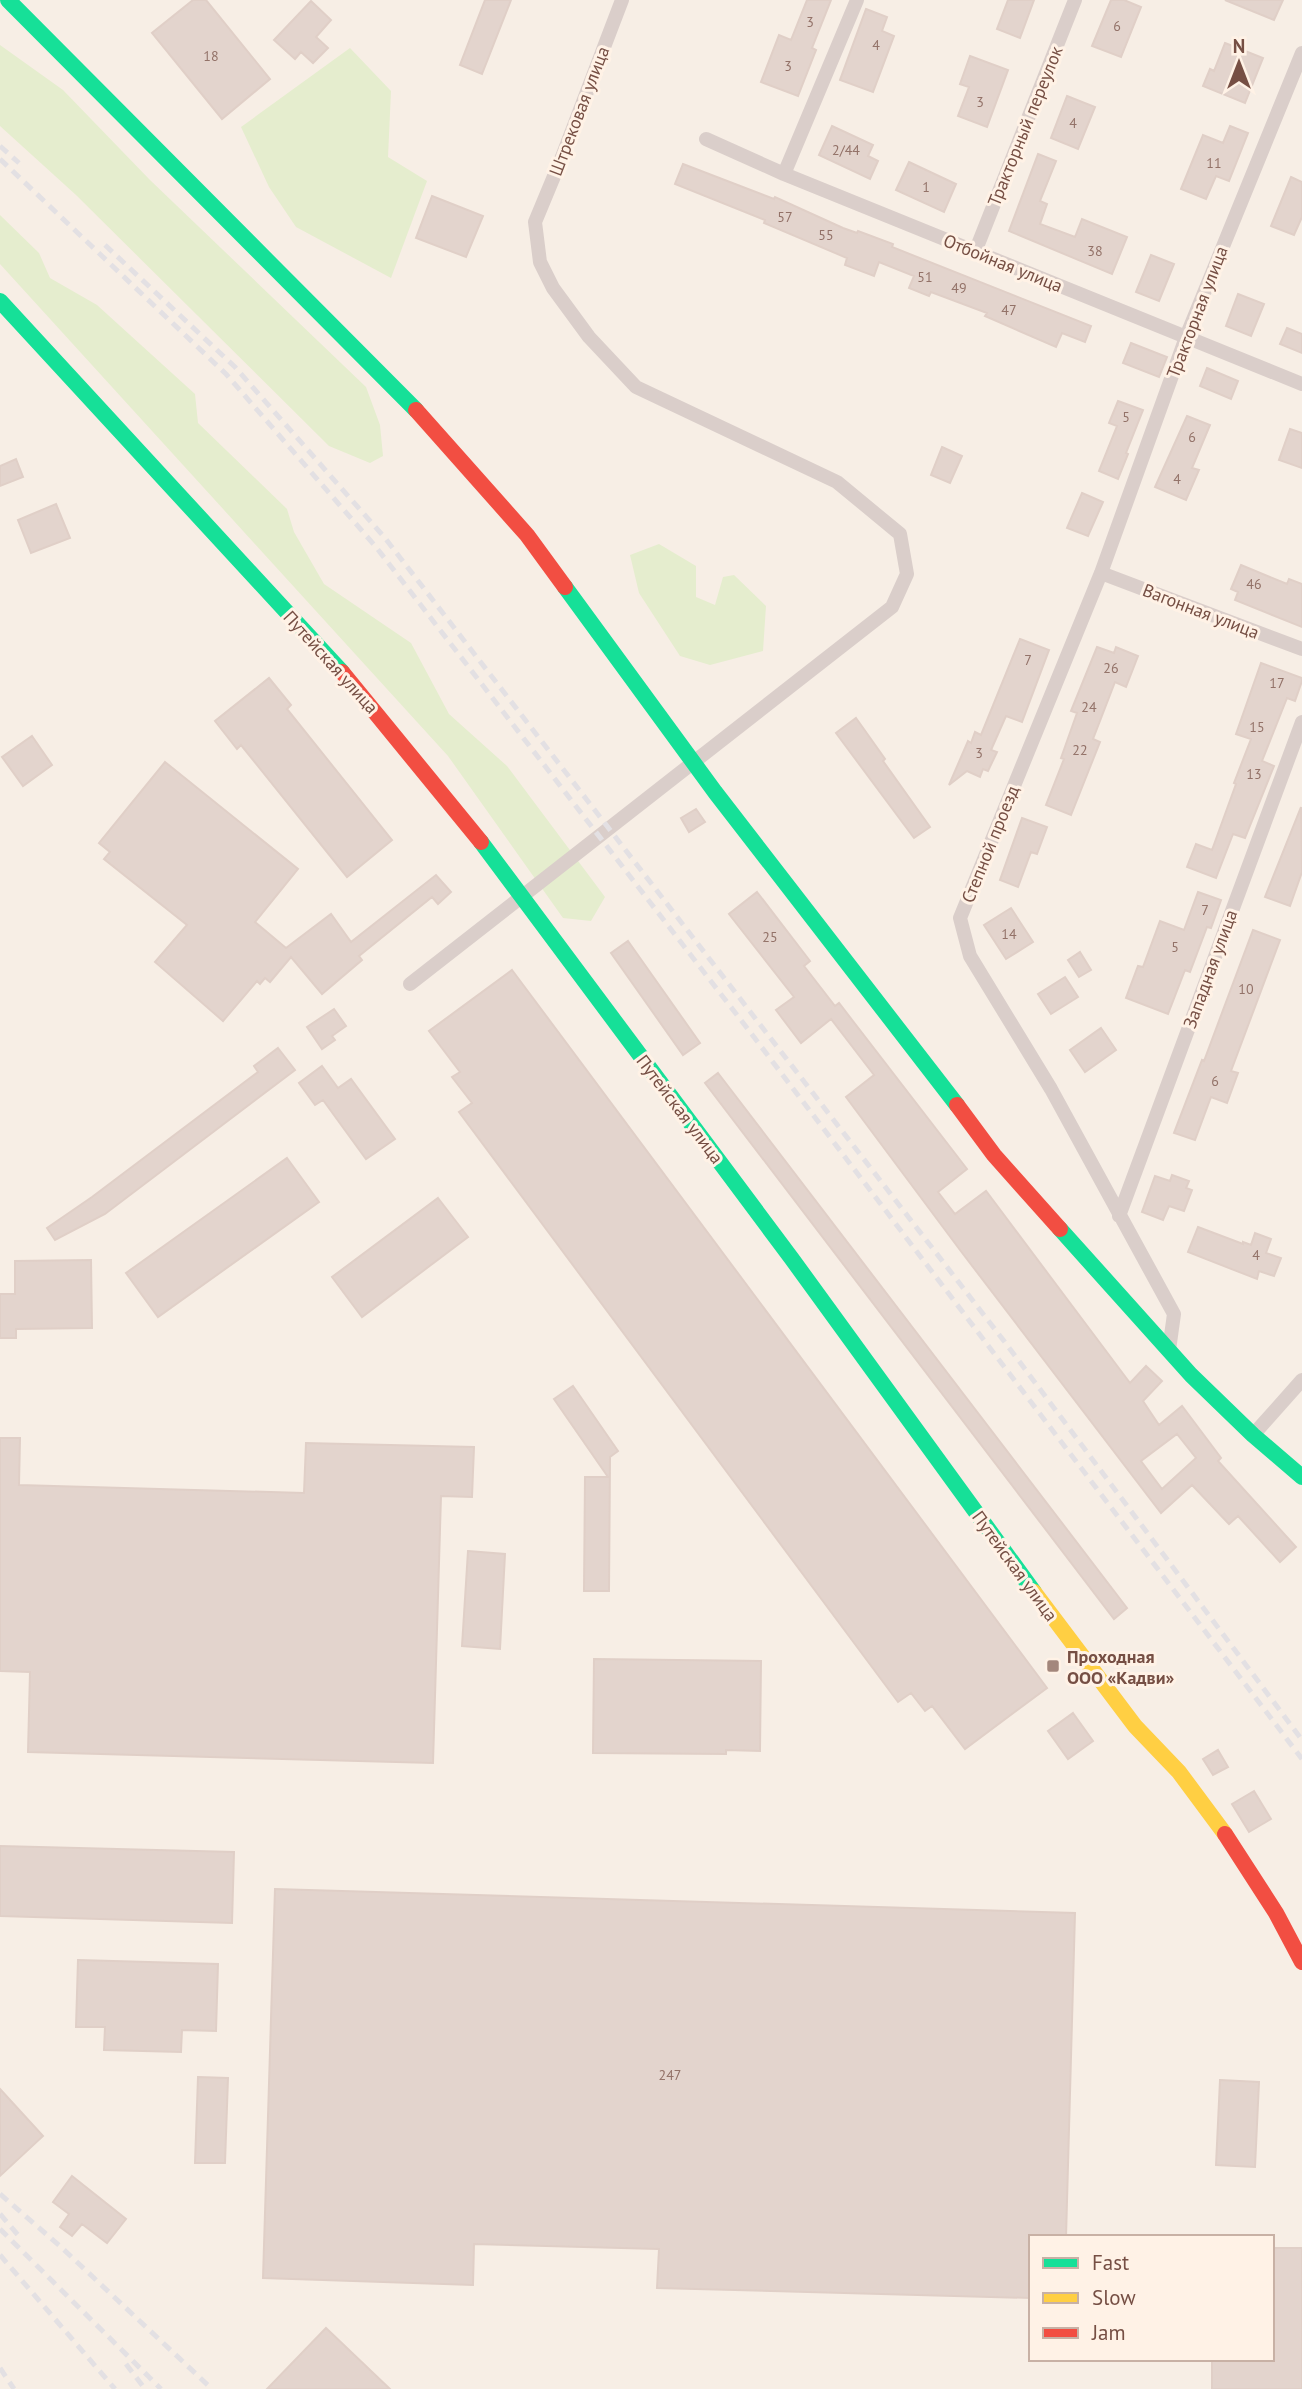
<svg xmlns="http://www.w3.org/2000/svg" width="1302" height="2389" viewBox="0 0 1302 2389" font-family="'PT Sans',sans-serif">
<style>
.green{fill:#e5edce}
.building{fill:#e3d4cd;stroke:#e0cfc7;stroke-width:2;fill-rule:evenodd}
.lines{fill:none;stroke-linecap:round;stroke-linejoin:round}
.street{stroke:#daceca;stroke-width:14}
.fast{stroke:#16e098;stroke-width:16}
.slow{stroke:#ffcf43;stroke-width:16}
.jam{stroke:#f24e42;stroke-width:16}
.rail{stroke:#e3e0e3;stroke-width:5;stroke-dasharray:10 7;stroke-linecap:butt}
.poi-dot{fill:#a3877c;stroke:#fff2e6;stroke-width:2.5}
.labels{text-anchor:middle;dominant-baseline:central;stroke-width:6;stroke-linejoin:round;paint-order:stroke}
.number-label{font-size:14px;fill:#937268}
.street-label{font-size:18px;fill:#764f44;stroke:#fff2e6}
.poi-label{font-size:18px;font-weight:bold;fill:#764f44;stroke:#fff2e6;text-anchor:start}
</style>
<rect width="100%" height="100%" fill="#f7eee5"/>
<path class="green" d="M0,45L63,90L150,180L366,387L380,425L383,456L370,463L329,446L76,195L0,126Z
M350,48L391,91L388,157L427,181L391,278L296,227L269,187L241,127Z
M0,215L39,253L50,278L97,305L195,394L198,423L287,509L294,532L324,584L411,643L449,714L507,766L605,897L591,921L563,918L448,756L0,264Z
M659,544L696,566V597L715,605L723,577L734,575L766,606L763,651L710,665L680,656L639,593L630,555Z"/>
<path class="building" d="M193,0H206L270,79L222,119L152,33Z
M485,0H511L482,74L460,65Z
M807,0H831L812,48L816,50L798,96L761,82L779,35L791,40Z
M1008,0H1034L1020,38L997,29Z
M1111,0H1124L1141,7L1121,57L1092,46Z
M1225,0H1283L1274,20Z
M311,1L331,20L316,37L328,48L313,63L301,52L295,59L274,40Z
M866,9L887,17L882,31L894,36L873,92L840,80Z
M1225,43L1263,58L1245,103L1203,86L1210,69L1214,71Z
M970,56L1008,70L987,127L958,116L969,87L960,84Z
M1067,96L1095,107L1078,149L1051,138Z
M832,126L873,145L868,156L878,161L870,179L819,155Z
M1230,126L1248,133L1229,181L1216,176L1206,199L1181,189L1203,135L1223,143Z
M1038,154L1056,161L1040,201L1047,204L1040,224L1075,237L1082,219L1127,237L1112,274L1009,231Z
M909,162L956,184L944,212L896,190Z
M683,164L774,199L775,197L843,228L857,233L858,231L893,244L892,247L1091,326L1085,342L1062,333L1056,347L985,316L987,313L931,292L929,296L909,288L914,276L879,262L874,276L845,265L847,258L764,223L765,220L675,184Z
M1291,177L1302,182V217L1294,235L1271,226Z
M432,196L483,216L466,257L416,238Z
M1151,255L1174,264L1159,301L1136,292Z
M1238,294L1264,304L1251,336L1226,326Z
M1287,328L1302,334V353L1280,344Z
M1131,343L1167,357L1159,377L1123,363Z
M1207,368L1238,381L1231,399L1200,386Z
M1118,401L1143,410L1126,453L1128,454L1118,479L1099,471L1117,426L1109,423Z
M1187,416L1210,425L1192,468L1199,470L1186,500L1155,487Z
M1290,429L1302,433V468L1279,460Z
M942,447L962,456L950,483L931,475Z
M16,459L23,477L0,486V466Z
M1082,493L1103,502L1088,536L1067,528Z
M56,504L70,538L31,553L18,520Z
M1241,565L1287,584L1289,579L1302,584V627L1235,600L1238,592L1231,589Z
M1020,639L1049,650L1022,722L1006,716L991,750L997,752L988,771L983,769L980,777L967,771L949,785L968,741L971,743L975,732L981,735Z
M1097,647L1114,653L1116,647L1138,656L1126,687L1115,682L1093,739L1100,742L1071,815L1046,805L1064,759L1061,758L1077,713L1071,711Z
M1261,663L1302,678V681L1295,701L1287,698L1262,761L1274,766L1245,838L1233,834L1216,878L1187,867L1196,844L1212,850L1236,784L1234,783L1251,739L1236,734Z
M269,678L291,705L287,709L392,840L347,877L241,745L237,749L215,721Z
M856,718L885,759L883,761L930,827L914,838L836,733Z
M32,736L52,765L23,786L2,757Z
M165,762L298,869L255,922L286,948L331,914L351,942L436,875L451,892L438,904L432,897L359,956L362,960L322,994L291,957L270,982L265,978L260,984L257,981L223,1021L155,962L187,925L104,859L110,852L99,843Z
M1301,807L1302,872L1290,906L1265,897Z
M696,809L705,822L689,832L681,818Z
M1022,818L1047,827L1037,854L1031,852L1018,887L1000,880Z
M757,892L810,961L804,966L835,1006L839,1003L967,1169L938,1192L955,1214L986,1191L1130,1383L1146,1366L1162,1381L1143,1401L1159,1425L1182,1406L1221,1458L1218,1461L1296,1547L1280,1562L1238,1516L1229,1524L1192,1485L1161,1513L960,1250L846,1097L874,1075L831,1019L801,1043L776,1010L794,997L729,914ZM1177,1434L1196,1458L1162,1489L1141,1461Z
M1198,892L1221,900L1211,928L1207,927L1190,972L1185,970L1168,1014L1126,998L1138,966L1143,967L1160,921L1184,930Z
M1011,908L1033,942L1006,959L984,925Z
M1253,930L1280,940L1231,1071L1238,1073L1227,1103L1211,1097L1195,1140L1174,1133L1202,1060L1204,1061Z
M628,941L700,1043L683,1055L611,953Z
M1080,952L1091,970L1079,977L1068,960Z
M512,970L1047,1688L965,1749L932,1706L925,1711L911,1693L898,1702L459,1112L472,1103L452,1077L460,1072L429,1031Z
M1065,977L1078,997L1051,1014L1038,994Z
M334,1009L346,1026L332,1036L335,1040L322,1049L307,1027Z
M1101,1028L1116,1050L1085,1072L1070,1050Z
M278,1048L295,1070L105,1214L55,1240L47,1228L92,1197L258,1072L254,1066Z
M322,1066L338,1088L351,1079L395,1139L366,1159L323,1100L315,1105L299,1083Z
M718,1073L1127,1608L1114,1619L705,1083Z
M287,1158L319,1202L158,1317L126,1273Z
M1172,1175L1189,1181L1186,1188L1192,1190L1184,1211L1169,1206L1163,1220L1142,1212L1155,1176L1170,1181Z
M438,1198L468,1237L362,1317L332,1277Z
M1198,1227L1243,1244V1242L1251,1245L1255,1233L1271,1239L1266,1253L1281,1258L1274,1276L1259,1271L1257,1279L1188,1252Z
M91,1260L92,1328L16,1329V1338H0V1294H15V1261Z
M573,1386L618,1451L610,1457L609,1591H584L585,1477H608L554,1399Z
M0,1438H20L19,1485L304,1493L306,1443L474,1447L472,1497L441,1496L433,1763L28,1752L30,1672L0,1671Z
M468,1551L505,1554L500,1649L462,1646Z
M594,1659L761,1661L760,1751L726,1750V1754L593,1753Z
M1073,1713L1093,1741L1068,1759L1048,1731Z
M1218,1750L1228,1767L1213,1775L1203,1759Z
M1254,1791L1271,1819L1249,1832L1232,1804Z
M0,1846L234,1852L232,1923L0,1916Z
M275,1889L1075,1913L1066,2237H1031V2298L657,2288L659,2249L474,2244L473,2285L263,2278Z
M78,1960L218,1964L216,2031L182,2030L181,2052L104,2050L105,2027H76Z
M198,2077L228,2078L225,2163H195Z
M1220,2080L1259,2082L1255,2167L1216,2165Z
M0,2089L43,2136L0,2176Z
M72,2176L126,2219L107,2243L82,2224L72,2236L60,2227L69,2214L53,2202Z
M1272,2248H1302V2389H1212V2359H1272Z
M326,2328L390,2389H267Z"/>
<g class="lines">
<path class="street" d="M706,139L784,174L1302,384
M784,174L857,0
M975,252L1075,0
M1101,573L1302,649
M410,984L892,607L907,574L900,534L837,482L636,387L589,337L553,288L540,262L535,222L562,157L622,0
M1119,1216L1302,722
M1169,1350L1174,1314L1051,1089L970,956L960,918L1101,573L1186,337L1302,53
M1253,1435L1302,1380"/>
<path class="fast" d="M8,0L416,410
M0,301L342,672
M565,587L715,792L957,1105
M481,842L792,1259L1034,1592
M1060,1229L1191,1375L1253,1435L1302,1477"/>
<path class="slow" d="M1034,1592L1135,1726L1179,1772L1225,1834"/>
<path class="jam" d="M416,410L527,535L565,587
M342,672L481,842
M957,1105L994,1155L1060,1229
M1225,1834L1276,1913L1302,1962"/>
<path class="rail" d="M0,146L19,163
M0,159L226,374L376,547L747,1028L1302,1759
M105,245L235,367L385,538L1004,1341L1302,1740
M0,2194L61,2247L212,2389
M0,2214L18,2235
M0,2229L161,2389
M0,2255L115,2389
M126,2364L145,2389
M0,2368L14,2389"/>
</g>
<rect class="poi-dot" x="1046" y="1659" width="14" height="14" rx="3.5"/>
<g class="labels">
<g class="number-label">
<text x="810" y="22">3</text>
<text x="1117" y="26">6</text>
<text x="876" y="45">4</text>
<text x="211" y="56">18</text>
<text x="788" y="66">3</text>
<text x="980" y="102">3</text>
<text x="1073" y="123">4</text>
<text x="846" y="150">2/44</text>
<text x="1214" y="163">11</text>
<text x="926" y="187">1</text>
<text x="785" y="217">57</text>
<text x="826" y="235">55</text>
<text x="1095" y="251">38</text>
<text x="925" y="277">51</text>
<text x="959" y="288">49</text>
<text x="1009" y="310">47</text>
<text x="1126" y="417">5</text>
<text x="1192" y="437">6</text>
<text x="1177" y="479">4</text>
<text x="1254" y="584">46</text>
<text x="1028" y="660">7</text>
<text x="1111" y="668">26</text>
<text x="1277" y="683">17</text>
<text x="1089" y="707">24</text>
<text x="1257" y="727">15</text>
<text x="1080" y="750">22</text>
<text x="979" y="753">3</text>
<text x="1254" y="774">13</text>
<text x="1205" y="910">7</text>
<text x="1009" y="934">14</text>
<text x="770" y="937">25</text>
<text x="1175" y="947">5</text>
<text x="1246" y="989">10</text>
<text x="1215" y="1081">6</text>
<text x="1256" y="1255">4</text>
<text x="670" y="2075">247</text>
</g>
<g class="street-label">
<text transform="translate(579 111) rotate(-69)">Штрековая улица</text>
<text transform="translate(1025 126) rotate(-68)">Тракторный переулок</text>
<text transform="translate(1003 263) rotate(22)">Отбойная улица</text>
<text transform="translate(1197 312) rotate(-69)">Тракторная улица</text>
<text transform="translate(1201 611) rotate(21)">Вагонная улица</text>
<text transform="translate(331 662) rotate(48)">Путейская улица</text>
<text transform="translate(990 844) rotate(-68)">Степной проезд</text>
<text transform="translate(1210 969) rotate(-70)">Западная улица</text>
<text transform="translate(680 1109) rotate(53)">Путейская улица</text>
<text transform="translate(1015 1566) rotate(54)">Путейская улица</text>
</g>
<g class="poi-label">
<text x="1067" y="1656">Проходная<tspan x="1067" dy="21">ООО «Кадви»</tspan></text>
</g>
</g>
<rect x="1029" y="2235" width="245" height="126" fill="#fff2e6" stroke="#c8b1a5" stroke-width="2"/>
<rect x="1043" y="2258" width="35" height="10" fill="#16e098" stroke="#c8b1a5" stroke-width="2"/>
<text x="1092" y="2270" font-size="21" fill="#764f44">Fast</text>
<rect x="1043" y="2293" width="35" height="10" fill="#ffcf43" stroke="#c8b1a5" stroke-width="2"/>
<text x="1092" y="2305" font-size="21" fill="#764f44">Slow</text>
<rect x="1043" y="2328" width="35" height="10" fill="#f24e42" stroke="#c8b1a5" stroke-width="2"/>
<text x="1092" y="2340" font-size="21" fill="#764f44">Jam</text>
<g transform="translate(1239 63)" stroke="#fff2e6" stroke-width="5" paint-order="stroke">
<path d="M0-5L12 26L0 18L-12 26Z" fill="#764f44"/>
<text y="-10" font-size="19" font-weight="bold" text-anchor="middle" fill="#764f44">N</text>
</g>
</svg>
